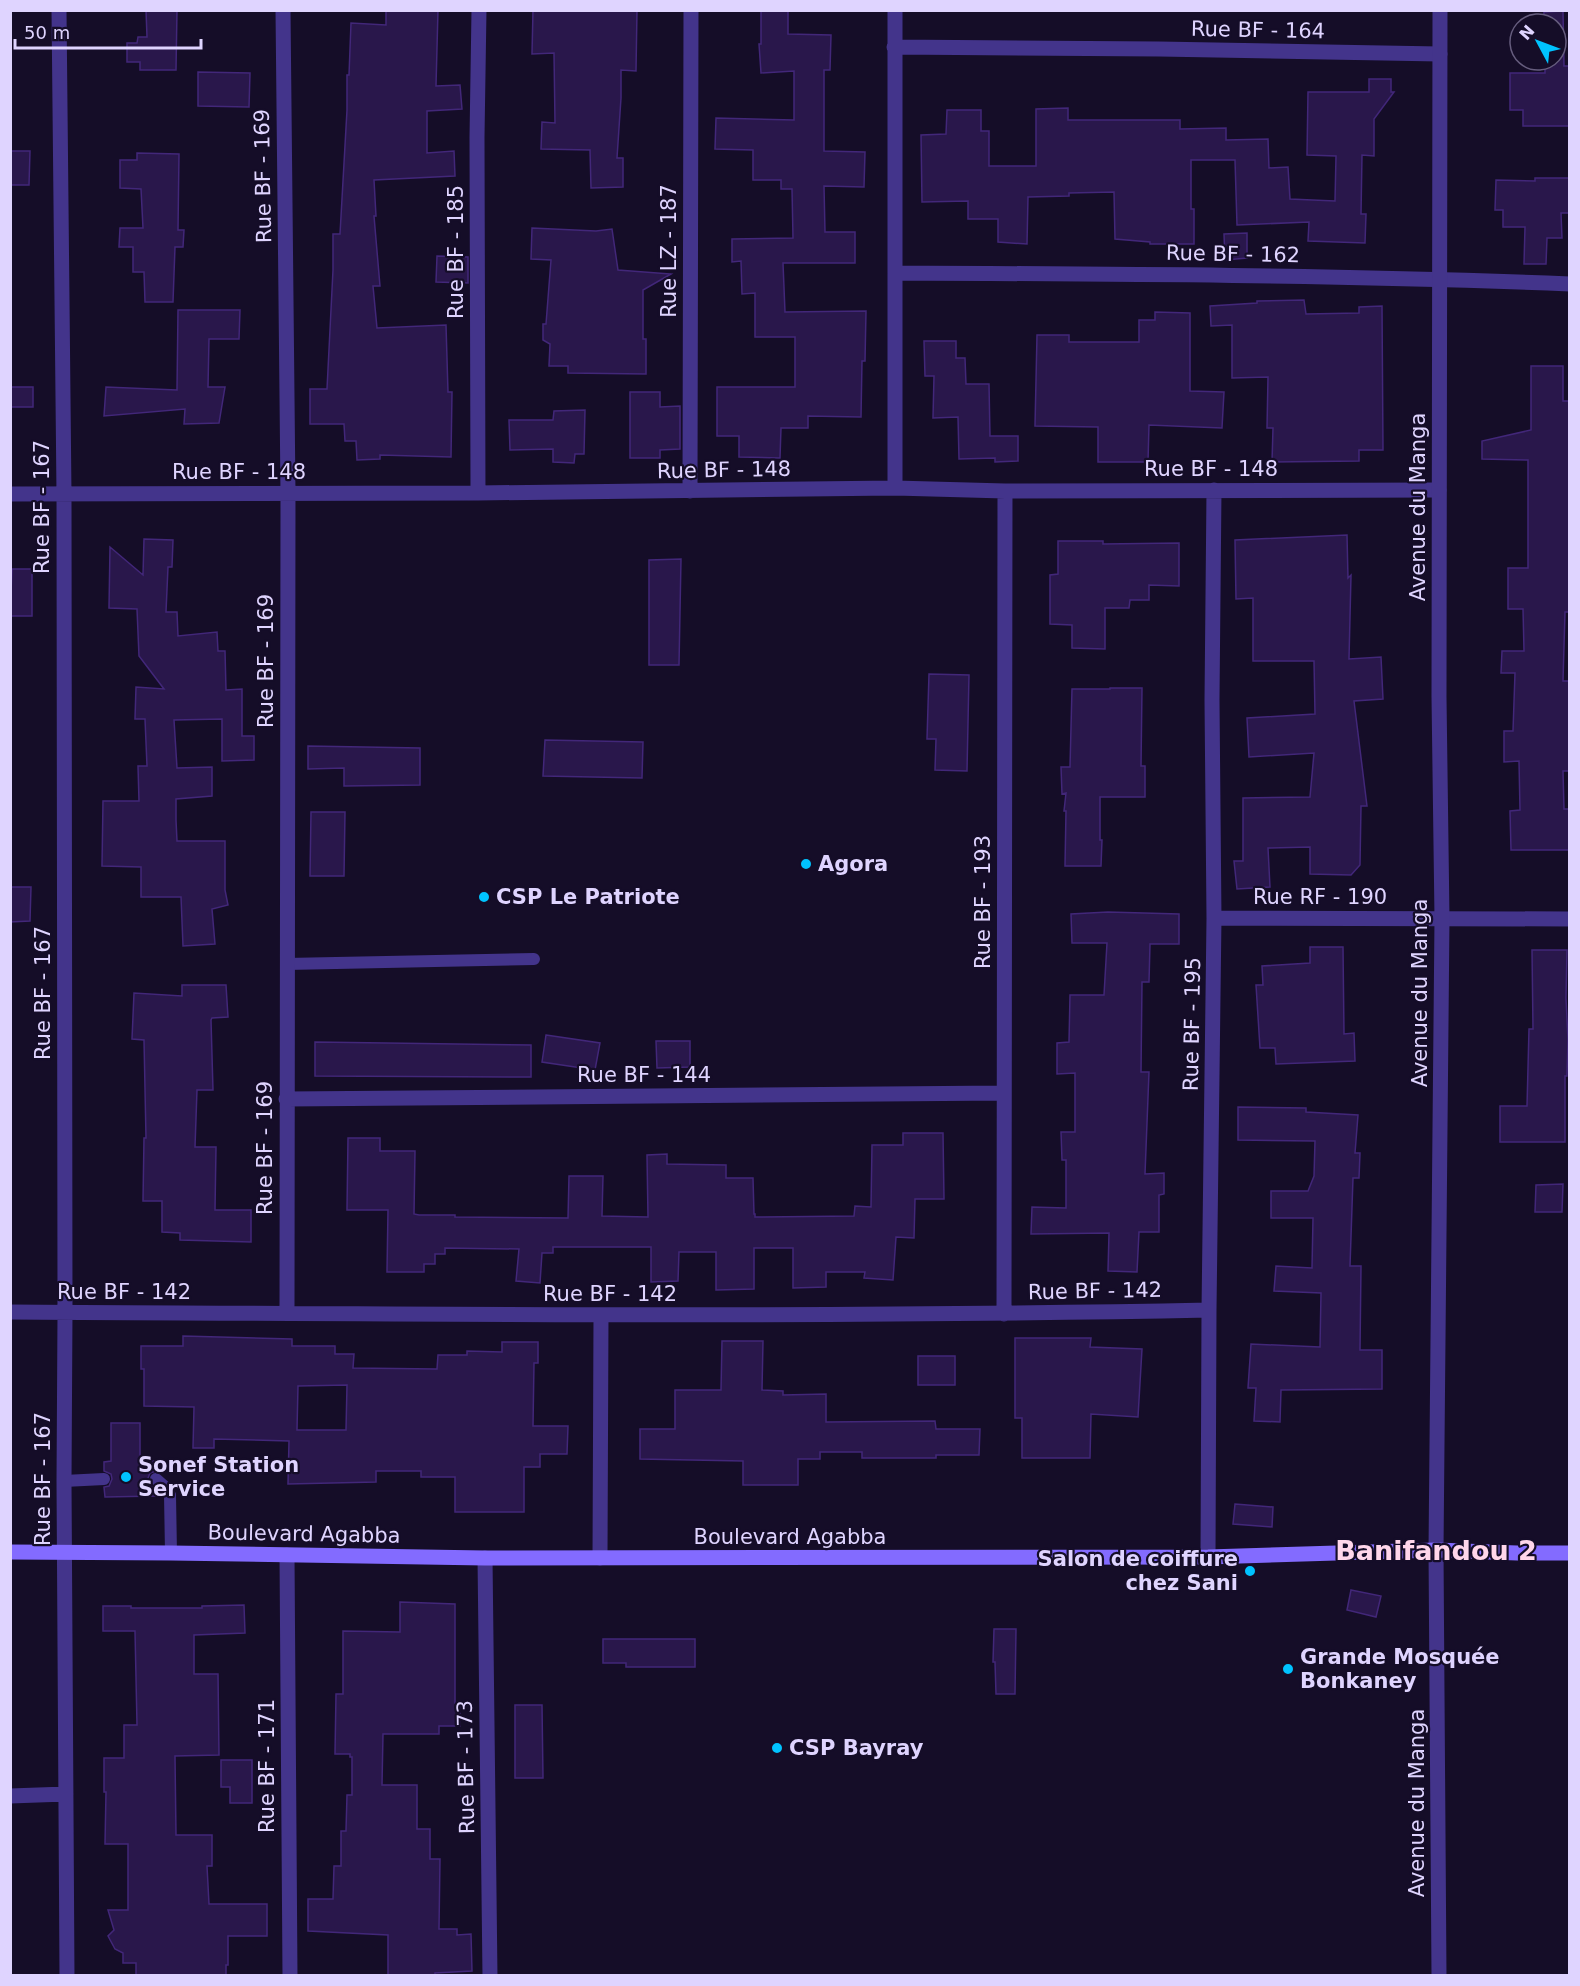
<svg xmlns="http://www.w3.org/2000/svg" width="1580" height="1986" viewBox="0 0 1580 1986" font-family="'DejaVu Sans',sans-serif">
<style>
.building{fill:#29174b;stroke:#422779;stroke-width:1.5;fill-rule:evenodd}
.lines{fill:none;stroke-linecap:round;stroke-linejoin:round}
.service{stroke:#43348b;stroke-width:12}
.minor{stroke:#43348b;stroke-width:15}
.tertiary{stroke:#43348b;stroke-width:15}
.secondary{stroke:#836bff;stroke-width:15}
.poi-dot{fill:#00c3ff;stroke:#150d28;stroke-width:2}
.labels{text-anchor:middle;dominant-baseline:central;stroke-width:4.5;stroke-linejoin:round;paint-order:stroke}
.street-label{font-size:21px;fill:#dfd4ff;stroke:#150d28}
.poi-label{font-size:21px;font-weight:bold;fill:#dfd4ff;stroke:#150d28;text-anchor:start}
.district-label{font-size:27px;font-weight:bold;fill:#ffd6ea;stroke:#150d28}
</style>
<rect width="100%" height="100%" fill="#150d28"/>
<path class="building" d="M146,10H177L176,70H140V62H127V43H137L138,37H147Z
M386,10H438L436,86L460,85L462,109L427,111V153L454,151L455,176L374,180L376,216H374L380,286H373L377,328L446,325L448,392H452L451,457L380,455V459L357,460L356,441H345L344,424H310V389H327L333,270V234H340L347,110V75H349L351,23L386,25Z
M533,10H637L636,71L621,70V98L617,158H623V187L591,188L590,150L541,149L542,122L555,123L554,53L532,54Z
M761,10H788V34L831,35L830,70H824V151L865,152L864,187L824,186L825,232H855V263H783L785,312L866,311L865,361H862L861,417L808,416V428H781L780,458L739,457V436H717V387H795V337H755V293L742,294L741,261L732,262V239L793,238L792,189H781V180H753V150L715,149L716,118L794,120V71L761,73L759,44H761Z
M1563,11L1564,66H1569V126H1523V110H1510V73H1545V60H1556V24H1544V12Z
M198,72L250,73L249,107L198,106Z
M1369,79H1391V92H1394L1374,119V156L1362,155L1361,214H1366L1365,243L1308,241L1309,222L1237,225L1235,160H1191V209H1194V244H1150V242L1115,239L1114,192L1069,193V196L1028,197L1027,244L998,242V219H968V201L922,202L921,135L946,134L947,110H981V131H989V166H1036V109L1068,108V120H1180V129L1226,128V140L1268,139L1269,168L1288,167L1290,199L1335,201L1336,156L1307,155L1308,92H1369Z
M10,151H30L29,185H10Z
M137,153L179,154L178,230H184L183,247H175L173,302H145L144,272H133V247H119L120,228H143L141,189L120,188V160H137Z
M1535,178H1569V213H1561L1562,238H1547L1546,264H1524L1525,227H1503V210H1495L1496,180L1535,181Z
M532,228L596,231L612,229L618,270L671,274L643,290V339H646V374L568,373V366H549L550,344L543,340V324H546L551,260L531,259Z
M1247,233V258L1225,260L1224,234Z
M437,256L468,257V283L436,282Z
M1304,300L1306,314L1359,313V307L1382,306L1383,450H1359V461L1272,462L1273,428H1267L1268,377L1232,378V325L1211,326L1210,306L1257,303V301Z
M178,310H240L239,339H209L208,387H225L219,423L184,424L185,409L104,416L106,387L177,390Z
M1155,312L1190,313V391L1224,392L1222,428L1149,425L1148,462H1098V427L1035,426L1037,335H1069V342H1139V320H1155Z
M924,341H956V358H965L966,384H989L990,436H1018V461L995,462V458L959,459L958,417L933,418L934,376H925Z
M1531,366H1563V401H1569V612H1565L1563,681H1569V771H1563L1564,809H1569V850H1511L1510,811L1520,810L1519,761L1504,762V731H1513L1515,673H1501L1502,651H1524L1523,609H1508V568H1528V460L1482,459V441L1531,430Z
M10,387H33V407H10Z
M630,392H660V407L680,406V449L660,450V458H630Z
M585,410L584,454H575L574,463L553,462V449L510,450L509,420H553L554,411Z
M1347,535L1348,578L1351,575L1349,659L1381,657L1383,699L1354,701L1367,806H1361L1360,865L1351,875L1310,874V847L1268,848L1270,887L1237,889L1234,861H1243V798L1310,797L1314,753L1249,757L1247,718L1315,714L1314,661H1253V598L1236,599L1235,540Z
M144,539L173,540L172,567H168L166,612H177L178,636L217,632L218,651H225L226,690L242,689V736H254V760L222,761V719L174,720L177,768L212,767V796L176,799V820L177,841H225V890L228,905L212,909L215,944L183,946L181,897H141V867L102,866L103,801H139L138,766H147L145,719H135L136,687L164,689L139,656L137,609L109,608L110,547L143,575Z
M1058,541H1103V544L1179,543V586L1149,585V600H1130L1129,608H1105V649L1072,648V625L1050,624V575L1058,574Z
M681,559L679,665H649V560Z
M12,569H32V616H10Z
M929,674L969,675L967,771L935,770L936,739H927Z
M1110,688H1142L1141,766H1145V797H1100V840H1102L1101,866H1065L1066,811H1064L1066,793L1062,794L1061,767H1070L1072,689H1110Z
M545,740L643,742L642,778L543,776Z
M308,746L420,748V785L344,786V768L308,769Z
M311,812H345L344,876H310Z
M10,887H31L30,921L10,922Z
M1108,912L1179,914V944H1150L1149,982H1142L1141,1072H1149L1145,1174L1164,1173V1194L1159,1195V1232H1139L1137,1272L1108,1271L1109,1233L1031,1234L1032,1207L1066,1208V1160H1062L1061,1132H1075V1073L1057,1074V1043L1069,1042L1070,995H1104L1107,943H1072L1071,914Z
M1310,947H1343L1344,1034L1354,1033L1355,1061L1276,1064L1275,1048H1260L1256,985H1263L1262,966L1310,963Z
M1532,950H1567L1566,998L1568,1040L1567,1076H1565V1142H1500V1106H1527L1529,1029H1533Z
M182,985H226L228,1017L212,1018L211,1020L213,1090H197L195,1147H216L215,1210H251V1242L180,1240V1233L162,1232V1201H143L144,1138H146L144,1040L132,1039L134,993L182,996Z
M546,1035L600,1043L595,1070L542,1062Z
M656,1041H690V1067L657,1068Z
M315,1042L531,1045V1077L315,1076Z
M1238,1107L1306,1108V1112L1358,1115L1355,1153H1360L1359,1178H1353L1350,1266H1361L1360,1350H1382V1389L1281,1390L1280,1422L1254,1421L1256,1388H1248L1251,1344L1320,1347L1321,1293L1274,1291L1276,1266L1312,1268L1313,1218H1271V1191H1308L1314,1176L1315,1141L1238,1140Z
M903,1133H943L944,1199H915L914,1238L896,1237L893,1280L864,1278L865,1272H826V1287L793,1288V1248H754V1289L716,1290V1252H679L678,1281L651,1282V1247H553V1253H542L540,1283L516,1281L519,1249L445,1248V1254H435V1264H424V1272H387L388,1210H347L348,1138H380V1151H415L414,1214L419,1215H455V1217L568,1218L569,1176H603L602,1216L648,1217L647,1155L667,1154V1164L726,1165V1178H753L754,1214H755V1217L854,1216L855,1206L871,1207L872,1145H903Z
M1563,1184L1562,1212H1535L1536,1185Z
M183,1336L292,1339V1346H335V1354H354L353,1368L437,1369L438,1355H467V1351L502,1352V1342H538V1363H534L533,1426H568L567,1454H540V1467H524V1512H455V1477H421V1471H376V1482L288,1484L289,1441L214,1439V1448H193L194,1407L144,1406V1369H141V1346H183ZM347,1385L346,1430H297L298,1386Z
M1015,1338H1091L1090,1347L1142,1349L1138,1417L1091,1414L1090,1458H1022V1418H1015Z
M722,1341H763L762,1390L783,1391V1395L826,1394V1422L935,1421L936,1429H980L979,1455H936V1458H862V1452H820V1459H798V1485H743V1461L640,1459V1429H675V1390H721Z
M918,1356H955V1385H918Z
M111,1423H140V1461H156V1471L150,1473L148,1478L150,1485L156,1490V1496L105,1497L104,1487L109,1486L112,1479L111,1474L104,1471V1462L111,1461Z
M1235,1504L1273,1507L1272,1527L1233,1524Z
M1351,1590L1381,1596L1376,1617L1347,1610Z
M400,1602L455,1604V1703H460V1726H439V1734H383L382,1785H417V1829H430V1859H440L439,1929H457V1935L471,1934L472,1971L435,1973V1976H388V1935L308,1931V1899H333L334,1866H341V1831H346L347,1795H352V1757H350V1754H335L336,1694H343V1631L400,1632Z
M244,1605L245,1633L194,1635V1674H218L219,1755L175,1756L176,1835H212V1866H207L209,1904H267V1936H228V1965H226V1976H136V1963H123V1953L115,1949L108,1936L114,1930L108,1910H128V1844H105L106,1792H104V1758H124V1725H137L135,1631H103V1606H131V1608H202V1606Z
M994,1629H1016L1015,1694H996L995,1662H993Z
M603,1639H695V1667H626V1663H603Z
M515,1705H542L543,1778H515Z
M221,1760H252V1803H230V1787H221Z"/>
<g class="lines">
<path class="service" d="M286,964L534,959
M156,1479L164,1486L170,1495L171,1553
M64,1481L104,1479"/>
<path class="minor" d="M59,10L64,494L65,1313L64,1481L67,1976
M283,10L288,493L287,1312
M894,47L1159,49L1440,54
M895,273C1120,274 1345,275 1570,284
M895,488V10
M690,491L691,10
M478,493L477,137L479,10
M10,494L478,493L895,488L1005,491L1439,490
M1214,918L1570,919
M286,1099L1003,1093
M10,1312C410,1314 810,1318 1209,1310
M1004,1314L1005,491
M287,1555L290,1976
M1208,1557L1209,1310L1214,918L1212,700L1214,490
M485,1558L490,1976
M600,1558L601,1316
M10,1796L66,1794"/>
<path class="tertiary" d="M1439,1976L1436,1550L1442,918L1439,697L1440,10"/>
<path class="secondary" d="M10,1552L171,1553L485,1558L1208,1557L1436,1550L1517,1553H1570"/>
</g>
<g class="poi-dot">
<circle cx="806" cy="864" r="6"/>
<circle cx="484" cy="897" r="6"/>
<circle cx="126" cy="1477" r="6"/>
<circle cx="1250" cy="1571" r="6"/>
<circle cx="1288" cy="1669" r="6"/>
<circle cx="777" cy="1748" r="6"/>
</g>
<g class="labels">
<g class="street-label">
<text transform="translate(1258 30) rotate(1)">Rue BF - 164</text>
<text transform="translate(263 176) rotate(-91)">Rue BF - 169</text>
<text transform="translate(669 251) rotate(-90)">Rue LZ - 187</text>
<text transform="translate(456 252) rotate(-90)">Rue BF - 185</text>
<text transform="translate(1233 254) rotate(1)">Rue BF - 162</text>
<text x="1211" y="469">Rue BF - 148</text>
<text transform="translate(724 470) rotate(-1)">Rue BF - 148</text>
<text x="239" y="472">Rue BF - 148</text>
<text transform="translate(42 507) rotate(-90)">Rue BF - 167</text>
<text transform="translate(1418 507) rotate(-90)">Avenue du Manga</text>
<text transform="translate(266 661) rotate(-90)">Rue BF - 169</text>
<text x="1320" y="897">Rue RF - 190</text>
<text transform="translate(983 902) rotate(-90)">Rue BF - 193</text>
<text transform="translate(43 993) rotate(-90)">Rue BF - 167</text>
<text transform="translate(1420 993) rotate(-90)">Avenue du Manga</text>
<text transform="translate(1192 1024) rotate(-89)">Rue BF - 195</text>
<text x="644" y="1075">Rue BF - 144</text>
<text transform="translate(265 1148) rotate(-90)">Rue BF - 169</text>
<text transform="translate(1095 1291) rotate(-1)">Rue BF - 142</text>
<text x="124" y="1292">Rue BF - 142</text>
<text x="610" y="1294">Rue BF - 142</text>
<text transform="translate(43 1479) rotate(-90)">Rue BF - 167</text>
<text transform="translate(304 1534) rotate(1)">Boulevard Agabba</text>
<text x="790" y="1537">Boulevard Agabba</text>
<text transform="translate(267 1766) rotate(-90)">Rue BF - 171</text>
<text transform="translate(466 1767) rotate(-91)">Rue BF - 173</text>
<text transform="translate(1417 1803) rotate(-90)">Avenue du Manga</text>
</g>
<g class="poi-label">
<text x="818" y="864">Agora</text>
<text x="496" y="897">CSP Le Patriote</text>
<text x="138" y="1465">Sonef Station<tspan x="138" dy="24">Service</tspan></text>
<text x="1238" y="1559" text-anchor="end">Salon de coiffure<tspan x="1238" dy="24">chez Sani</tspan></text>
<text x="1300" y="1657">Grande Mosquée<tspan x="1300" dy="24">Bonkaney</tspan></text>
<text x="789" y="1748">CSP Bayray</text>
</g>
<g class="district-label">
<text x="1436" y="1550">Banifandou 2</text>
</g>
</g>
<rect width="1580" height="1986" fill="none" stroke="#dfd4ff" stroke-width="24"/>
<g transform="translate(1538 42) rotate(311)"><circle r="28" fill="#150d28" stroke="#665d7e" stroke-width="1.5"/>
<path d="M0-4.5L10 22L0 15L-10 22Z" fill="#00c3ff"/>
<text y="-9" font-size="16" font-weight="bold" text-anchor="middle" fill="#dfd4ff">N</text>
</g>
<path d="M15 39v9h186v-9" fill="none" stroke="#dfd4ff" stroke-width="3"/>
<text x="24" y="39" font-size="18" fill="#dfd4ff" stroke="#150d28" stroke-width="4.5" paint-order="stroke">50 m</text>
</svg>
